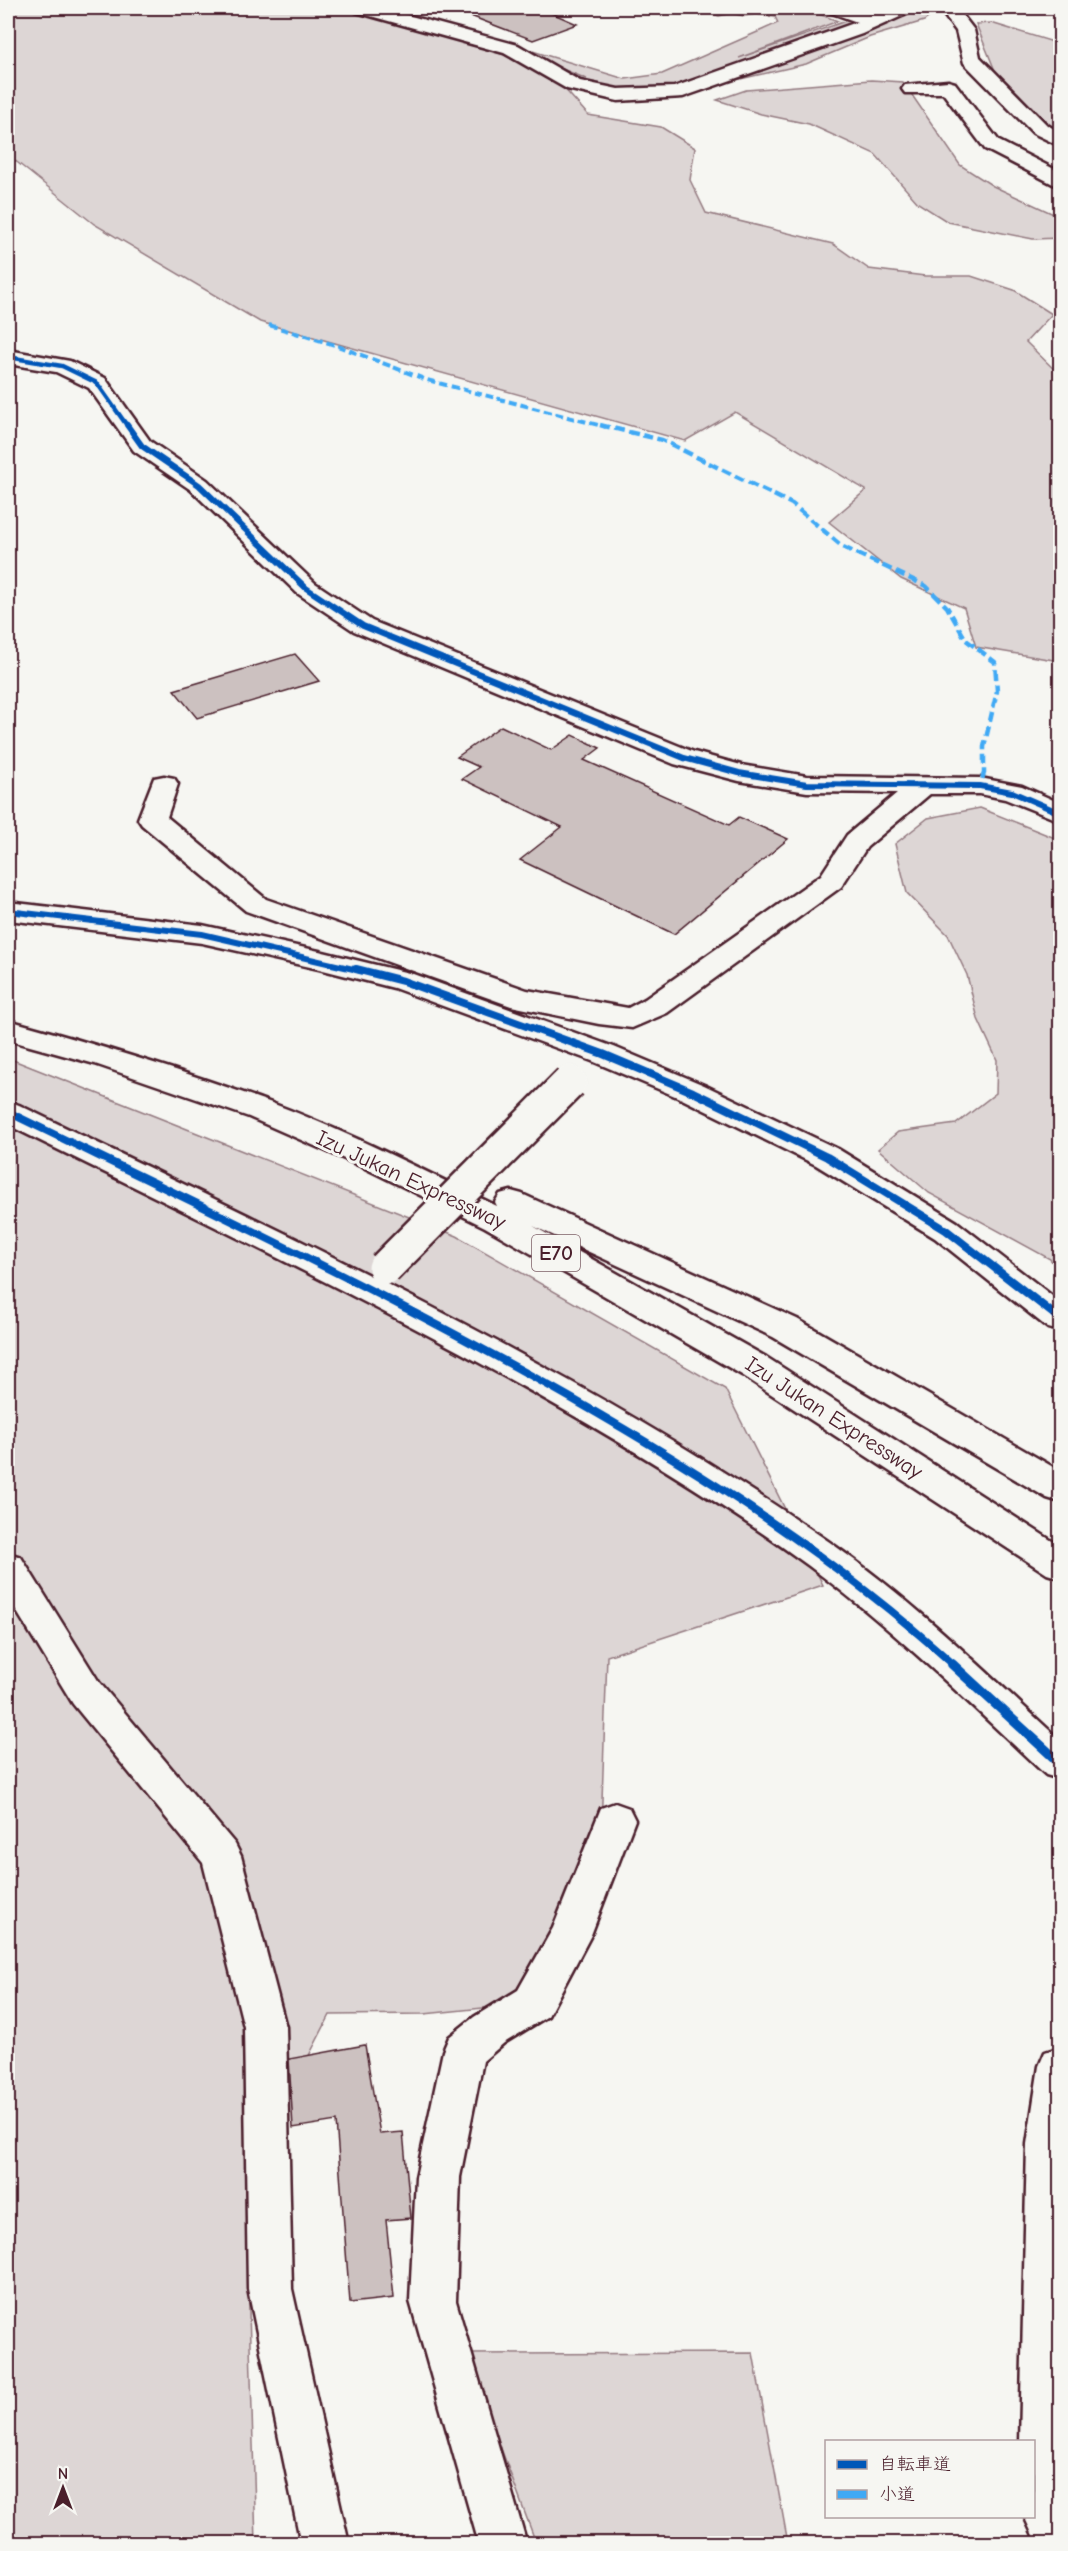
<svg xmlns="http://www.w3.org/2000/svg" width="1068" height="2551" viewBox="0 0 1068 2551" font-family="'Comic Neue','Klee One',sans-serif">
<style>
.green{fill:#ddd6d5;stroke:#947a80;stroke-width:1.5}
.building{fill:#ccc1c0;stroke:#4a1f2b;stroke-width:1.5}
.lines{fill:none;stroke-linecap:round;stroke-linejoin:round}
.minor-casing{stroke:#4a1f2b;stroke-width:5}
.highway-casing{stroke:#4a1f2b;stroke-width:5}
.minor{fill:#f6f6f2;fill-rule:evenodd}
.highway{fill:#f6f6f2;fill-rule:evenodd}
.minor-bridge-casing{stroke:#4a1f2b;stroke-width:38;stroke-linecap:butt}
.minor-bridge{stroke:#f6f6f2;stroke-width:33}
.quiet-far1{stroke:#3fa9f5;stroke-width:4;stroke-dasharray:8 4;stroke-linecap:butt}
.quiet{stroke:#3fa9f5;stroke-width:4.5;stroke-dasharray:10 4.5;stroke-linecap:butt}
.cycleway-far3-casing{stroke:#f6f6f2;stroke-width:7}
.cycleway-far2-casing{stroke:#f6f6f2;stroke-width:9}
.cycleway-far1-casing{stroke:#f6f6f2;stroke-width:11}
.cycleway-casing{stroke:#f6f6f2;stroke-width:14}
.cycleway-far3{stroke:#0057b8;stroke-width:4.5}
.cycleway-far2{stroke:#0057b8;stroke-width:6}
.cycleway-far1{stroke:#0057b8;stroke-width:8}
.cycleway{stroke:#0057b8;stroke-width:10}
.labels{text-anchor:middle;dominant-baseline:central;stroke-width:6;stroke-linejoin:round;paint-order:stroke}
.shield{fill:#f6f6f2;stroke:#7e6067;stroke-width:1.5}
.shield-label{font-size:21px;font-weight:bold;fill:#4a1f2b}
.street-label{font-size:22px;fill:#4a1f2b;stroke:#f6f6f2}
</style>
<rect width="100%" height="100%" fill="#f6f6f2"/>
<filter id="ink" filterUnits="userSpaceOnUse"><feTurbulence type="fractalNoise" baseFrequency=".0167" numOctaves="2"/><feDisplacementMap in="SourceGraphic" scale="12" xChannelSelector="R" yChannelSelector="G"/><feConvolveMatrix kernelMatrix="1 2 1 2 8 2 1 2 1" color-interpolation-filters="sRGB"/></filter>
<g filter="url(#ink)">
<path class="green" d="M8,8H344L587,79L528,55L529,50L625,79L662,74L778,23L775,17L756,14L744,16L731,13L719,16L693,8H802L838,21L739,58L881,9L880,8H941L924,21L870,37L806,64L679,93L621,96L554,77L588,115L661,127L695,148L690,180L706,213L833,244L869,269L925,276H971L1014,290L1052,314L1026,342L1060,375V661L976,647L964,608L901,579L829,522L866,490L735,412L685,441L260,322L94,224L8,155Z
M991,23L1060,44V134L996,73L976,24Z
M871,80L903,82L960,165L993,186L1060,217V238L1033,239L948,222L918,203L875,154L809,124L761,114L717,100L746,90Z
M980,808L1060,840V1272L1050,1259L929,1193L878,1149L898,1132L956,1124L996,1093L997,1060L978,1019L967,975L948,935L907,893L895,844L928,818Z
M8,1058L457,1236L725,1389L823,1585L607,1656L601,1829L533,2003L424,2014L330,2015L245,2179L256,2543H8Z
M753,2353L788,2543H536L466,2354Z"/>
<path class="building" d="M456,8H540L577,24L533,40L455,10Z
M295,654L319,681L197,718L174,690Z
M501,726L551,750L573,735L600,748L584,760L729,825L739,817L788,839L674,934L520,860L562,827L462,779L479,767L457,757Z
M365,2045L380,2134L403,2132L411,2218L386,2220L394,2298L350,2303L336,2121L293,2128L289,2059Z"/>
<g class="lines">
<g class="minor-casing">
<path id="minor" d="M353,8H381L518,45L580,81L618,89L674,87L857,22L829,12L826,8H851L873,15L891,8H914L911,12L862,34L683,97L618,101L567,89L504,53L356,12Z
M943,8H957L974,30L980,57L1047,125L1060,132V146L1033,133L964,63L956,31L941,11Z
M948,81L955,83L999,141L1060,172V186L1053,184L985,149L943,93H905L902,89L905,85Z
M8,350L70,361L105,378L150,441L207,480L315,583L372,621L694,752L741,765L807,776L980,778L1022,786L1060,803V821L1005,799L980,794H930L867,847L841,887L667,1013L632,1028L599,1024L511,1006L246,911L142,825L138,819L154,778L164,776L174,778L178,784L167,817L266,899L527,990L628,1008L645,999L821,875L847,835L897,793L807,792L739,781L674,764L354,631L297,593L191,490L134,451L89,388L56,372L8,364Z
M8,902L202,925L319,951L413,974L614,1047L704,1085L838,1149L957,1222L1060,1302V1331L1048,1328L935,1238L816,1165L682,1099L592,1061L394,988L319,969L202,943L8,920Z
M8,1101L19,1105C296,1239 578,1367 831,1543C914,1601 986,1672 1060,1740V1779L1046,1775C969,1703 894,1629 809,1566C731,1509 647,1458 564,1410C383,1306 194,1217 8,1125Z
M8,1553L21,1557L99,1682L235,1844L241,1856L286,2027L292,2289L349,2544H301L248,2289L244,2027L203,1863L73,1704L8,1597Z
M615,1803L629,1808L635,1820L591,1935L548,2016L504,2043L483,2061L460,2177L456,2301L527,2544H479L410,2301L416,2177L443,2051L449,2037L474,2017L518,1990L553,1928L601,1808Z
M1060,2047V2544H1037L1024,2516H1034V2442H1020L1027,2144L1039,2066L1045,2052Z"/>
</g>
<g class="highway-casing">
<path id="highway" d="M8,1020C96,1044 183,1071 269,1102C347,1131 422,1170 497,1206L495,1202L500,1194L511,1191L522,1194L797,1319L1060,1471V1502L1047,1498L773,1337L533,1226L766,1357L1060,1546V1578L1047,1574L742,1375L485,1227L367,1169L249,1117L95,1064L8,1040Z"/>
</g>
<use href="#minor" class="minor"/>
<use href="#highway" class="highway"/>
<g class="minor-bridge-casing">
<path id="minor-bridge" d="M385,1268L570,1082"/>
</g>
<use href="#minor-bridge" class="minor-bridge"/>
<path class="quiet-far1" d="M269,325L335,345L427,380L606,427"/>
<path class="quiet" d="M600,425L662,440L792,504L843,547L926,586L947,607L966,640L995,662L997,691L984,747V773L980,786"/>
<g class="cycleway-far3-casing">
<path id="cycleway-far3" d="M8,357L62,366L97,383L128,427"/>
</g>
<g class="cycleway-far2-casing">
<path id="cycleway-far2" d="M127,425L142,446L199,485L306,588L363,626L684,758L739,773L807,784L980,786L1012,792L1060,813
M8,911L202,934L362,971"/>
</g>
<g class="cycleway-far1-casing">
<path id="cycleway-far1" d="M356,969L403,981L603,1054L693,1092L827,1157L946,1230L1060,1319
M8,1112C197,1204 387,1293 569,1397C706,1475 837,1559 954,1665"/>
</g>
<g class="cycleway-casing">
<path id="cycleway" d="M952,1664L1060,1763"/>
</g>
<use href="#cycleway-far3" class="cycleway-far3"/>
<use href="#cycleway-far2" class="cycleway-far2"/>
<use href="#cycleway-far1" class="cycleway-far1"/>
<use href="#cycleway" class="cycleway"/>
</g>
</g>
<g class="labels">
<rect class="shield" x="532" y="1235" width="48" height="36" rx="4.5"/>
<g class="shield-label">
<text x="556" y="1253">E70</text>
</g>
<g class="street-label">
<text transform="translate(411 1180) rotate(25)">Izu Jukan Expressway</text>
<text transform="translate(834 1418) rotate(33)">Izu Jukan Expressway</text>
</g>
</g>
<rect width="1068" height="2551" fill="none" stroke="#f6f6f2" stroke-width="30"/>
<rect x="15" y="15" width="1038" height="2521" fill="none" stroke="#4a1f2b" stroke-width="2" filter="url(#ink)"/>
<rect x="825" y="2440" width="210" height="78" fill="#f6f6f2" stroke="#b1a0a2" stroke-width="1.5"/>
<rect x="837" y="2460" width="30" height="9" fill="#0057b8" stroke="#b1a0a2" stroke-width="1.5"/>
<text x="879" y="2470" font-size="18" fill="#4a1f2b">自転車道</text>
<rect x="837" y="2490" width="30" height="9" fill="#3fa9f5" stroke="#b1a0a2" stroke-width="1.5"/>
<text x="879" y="2500" font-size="18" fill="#4a1f2b">小道</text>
<g transform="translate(63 2488)" stroke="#f6f6f2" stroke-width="4.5" paint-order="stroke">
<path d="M0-4.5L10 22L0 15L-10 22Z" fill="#4a1f2b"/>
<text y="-9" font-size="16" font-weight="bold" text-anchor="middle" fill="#4a1f2b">N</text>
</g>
</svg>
